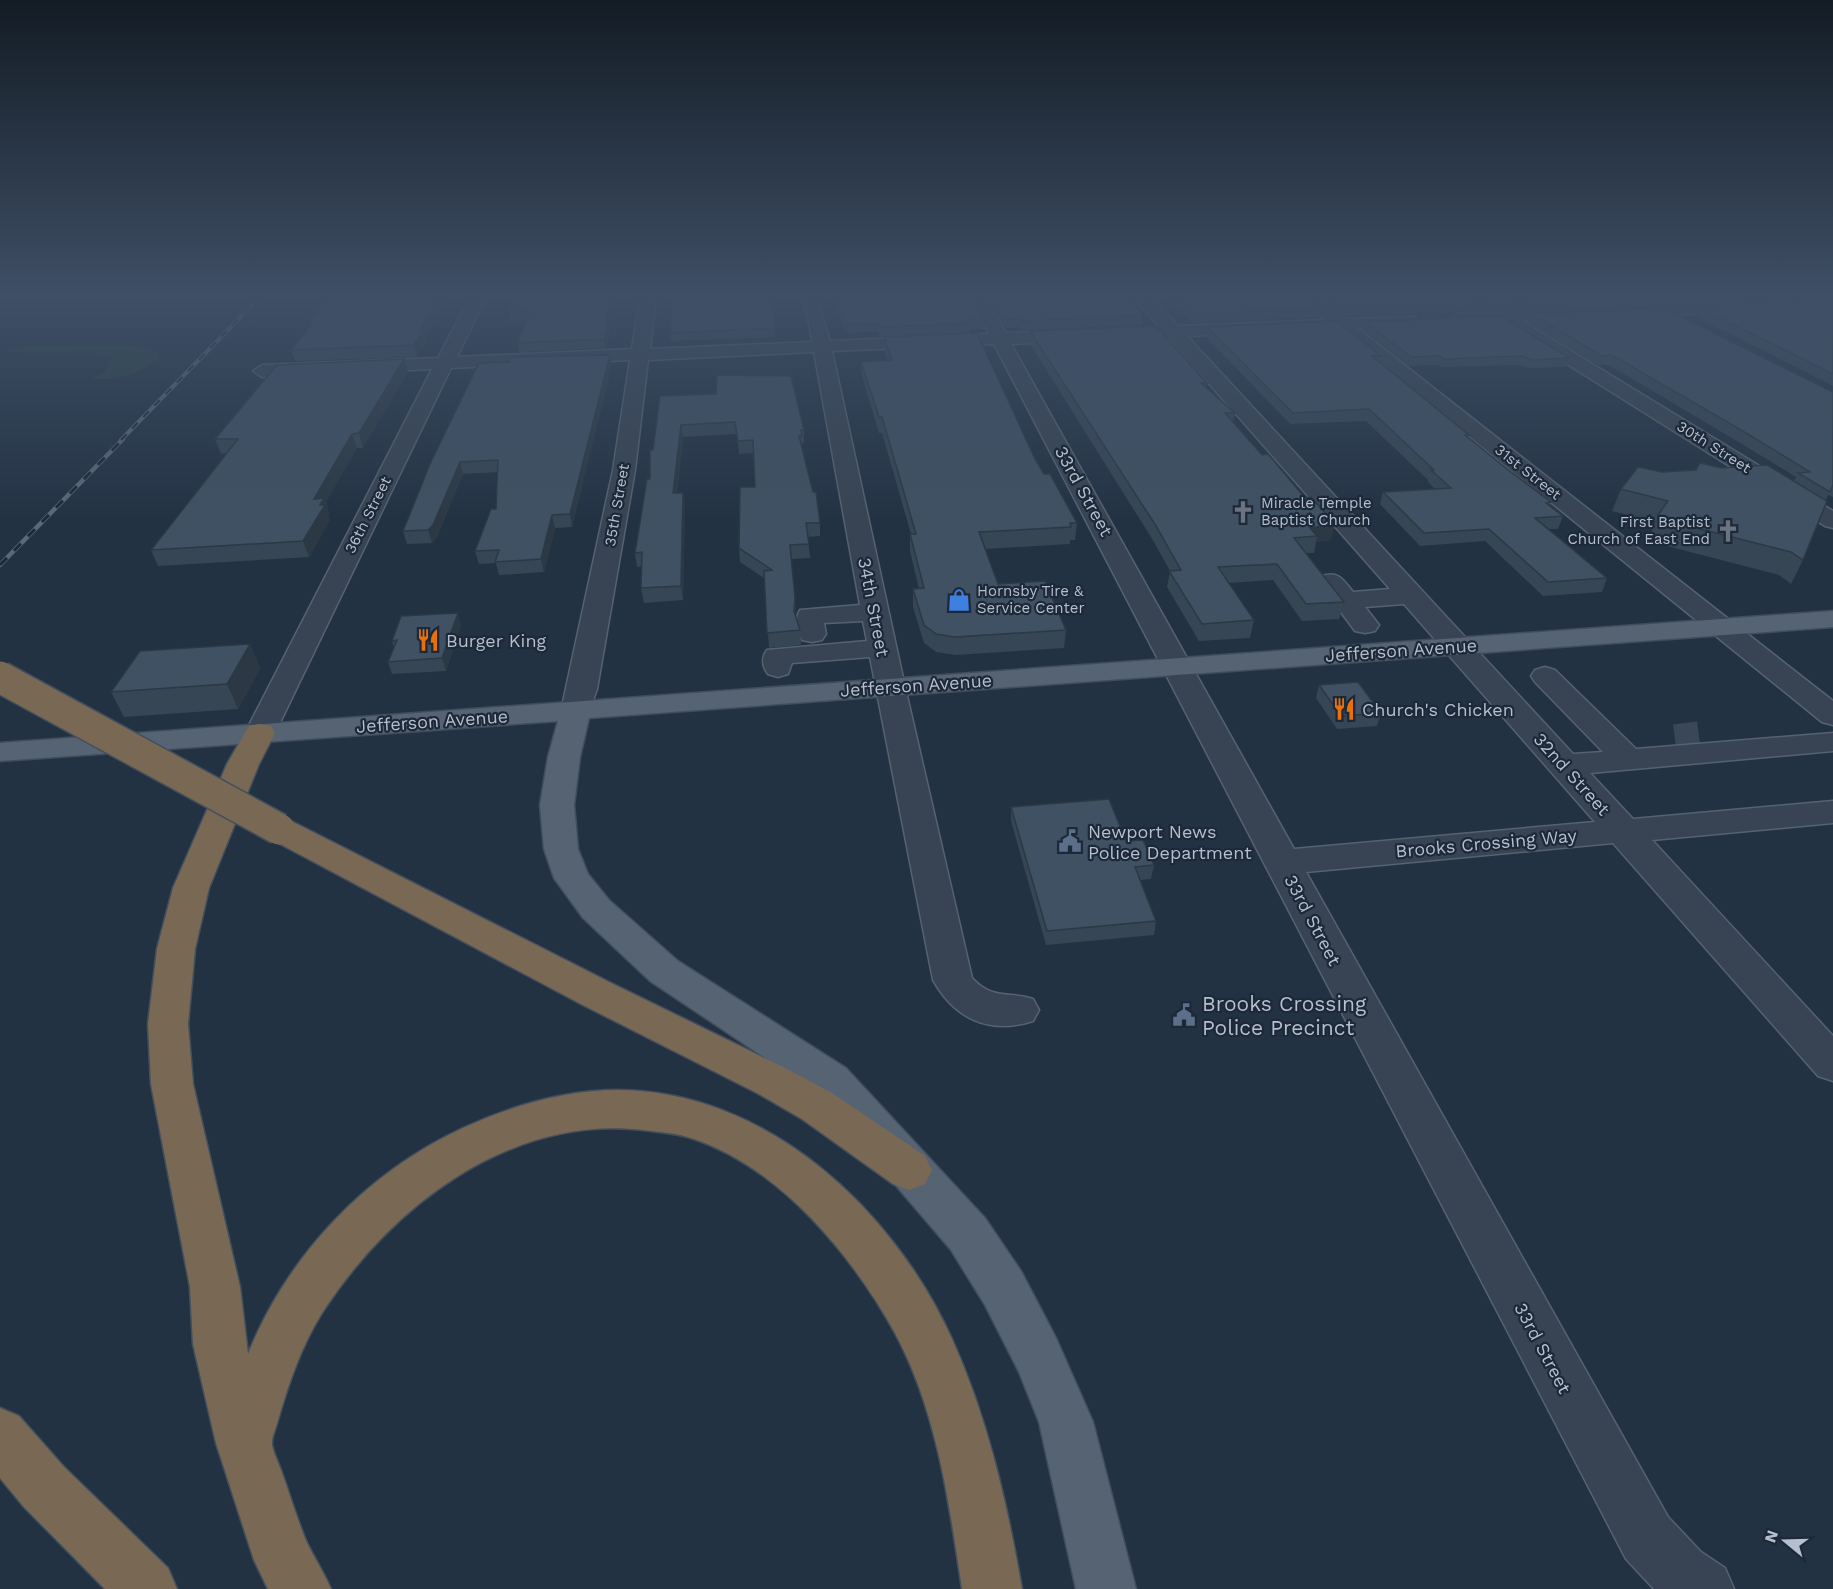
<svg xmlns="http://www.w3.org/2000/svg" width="1833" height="1589" viewBox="0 0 1833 1589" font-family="'Work Sans',sans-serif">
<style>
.green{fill:#264244}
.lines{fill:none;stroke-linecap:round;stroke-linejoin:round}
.minor-tunnel{stroke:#394758;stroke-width:31;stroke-dasharray:31 16;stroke-linecap:butt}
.minor-casing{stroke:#566270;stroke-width:3}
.major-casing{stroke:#424d5c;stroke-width:3}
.highway-casing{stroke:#434f5d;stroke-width:3}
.minor{fill:#384453;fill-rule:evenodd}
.major{fill:#566373;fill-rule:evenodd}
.highway{fill:#796954;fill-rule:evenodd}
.rail-far1-casing{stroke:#5a687a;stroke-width:4}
.rail-casing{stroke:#5a687a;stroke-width:4.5}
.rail-far1{stroke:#1d2938;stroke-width:2;stroke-dasharray:8;stroke-linecap:butt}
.rail{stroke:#1d2938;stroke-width:3;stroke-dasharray:10;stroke-linecap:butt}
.highway-bridge-casing{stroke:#434f5d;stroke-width:34;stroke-linecap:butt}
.highway-bridge{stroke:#796954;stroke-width:31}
.wall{fill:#364655}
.shaded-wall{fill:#2c3945}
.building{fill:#3f5163;stroke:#2c3945;stroke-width:1.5}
.labels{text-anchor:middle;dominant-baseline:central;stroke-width:4.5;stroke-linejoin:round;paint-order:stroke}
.far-street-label{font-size:15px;fill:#b5bfcd;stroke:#1d2938}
.far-poi-label{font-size:15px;fill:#b5bfcd;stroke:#1d2938;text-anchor:start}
.street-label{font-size:18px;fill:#b5bfcd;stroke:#1d2938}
.poi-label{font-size:18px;fill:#b5bfcd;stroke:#1d2938;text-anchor:start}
.near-poi-label{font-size:21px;fill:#b5bfcd;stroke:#1d2938;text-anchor:start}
</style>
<rect width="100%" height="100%" fill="#233243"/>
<path class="green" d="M108,345C123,346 149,343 160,356C139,375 119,381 91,379L104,372L113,357L90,353L6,352L24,346Z"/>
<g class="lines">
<path class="minor-tunnel" d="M1675,740L1699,737"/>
<g class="minor-casing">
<path id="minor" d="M470,297H486L457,357L632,349L640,297H656L650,349L812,342L808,317L800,297H816L830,341L989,334L969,297H985L1006,333L1159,327L1134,297H1151L1178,326L1325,320L1299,297H1317L1345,319L1415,317L1417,321L1409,326L1357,328L1833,701V725L1822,722L1337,329L1187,336L1573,754L1603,752L1535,682L1531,676L1535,670L1545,667L1555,670L1636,749L1833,733V751L1590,773L1633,819L1833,801V823L1652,840L1833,1036V1081L1818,1076L1613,843L1306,872L1668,1517L1701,1552L1725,1568L1734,1589H1654L1626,1559L994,344L832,351L905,687L972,978C992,1000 1008,991 1033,999L1039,1010L1033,1021C989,1035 955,1019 933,980L870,657L792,663L788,674L778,677L768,674C762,666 761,658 767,650L867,641L863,621L824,623L826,634L822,640L812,642L802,640C796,631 795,619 800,610L860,605L814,352L648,360L635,470L597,689L587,717L576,720L565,717L561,711L613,470L630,360L451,368L275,733L271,740L260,742L249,740L245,733L432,369L262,377L253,371L262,365L438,358ZM1168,337L1390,589L1353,592C1343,579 1338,571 1322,576L1318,581L1355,631L1365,633L1375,631L1379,625L1365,607L1404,604L1595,822L1294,849L1011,344Z
M1833,297V307L1522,321L1833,511V528L1825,526L1500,322L1457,324L1449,319L1457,314L1500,310Z"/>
</g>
<g class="major-casing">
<path id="major" d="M1794,297H1816L1833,305V316Z
M1833,611V627L589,718L580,757L574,805L578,849L588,874L609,900L678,961L846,1068L985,1218L1021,1271L1056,1338L1093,1422L1136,1589H1076L1039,1422L1019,1372L985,1305L951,1250L816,1092L650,981L583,918L554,878L544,849L540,805L548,757L558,721L0,761V743Z"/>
</g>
<g class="highway-casing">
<path id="highway" d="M260,724L271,726L275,733L259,764L209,888L195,949L188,1024L193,1084L240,1287L248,1354C288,1255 366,1173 463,1128C511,1106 565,1090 618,1090C767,1091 893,1209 952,1339C988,1419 1007,1503 1022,1589H962C949,1502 937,1411 895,1333C852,1255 780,1168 694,1139C677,1133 660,1132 643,1130C510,1115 391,1206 322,1313C301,1347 289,1382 278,1420C276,1428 271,1438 272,1445C274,1455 280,1466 283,1476C291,1498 298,1522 307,1543C315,1559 324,1573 331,1589H268L254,1560L216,1443L193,1344L190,1287L151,1084L148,1024L157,949L173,888L227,764L249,726Z
M279,818L291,821L609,982L789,1070L832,1093L925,1156L932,1170L925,1184L909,1190L893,1184L802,1119L759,1094L581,1004L267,837L262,829L267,821Z
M0,1408L19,1416L64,1467L168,1568L177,1589H105L24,1507L0,1478Z"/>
</g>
<use href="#minor" class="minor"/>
<use href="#major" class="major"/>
<use href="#highway" class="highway"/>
<g class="rail-far1-casing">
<path id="rail-far1" d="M121,440L260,297"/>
</g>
<g class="rail-casing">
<path id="rail" d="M0,565L123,439"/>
</g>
<use href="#rail-far1" class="rail-far1"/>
<use href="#rail" class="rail"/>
<g class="highway-bridge-casing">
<path id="highway-bridge" d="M0,677L279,829"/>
</g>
<use href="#highway-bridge" class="highway-bridge"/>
</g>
<path class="wall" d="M328,297H448L425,336L426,342L417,357L295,361L291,350L311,325L310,322Z
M514,297L608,326L610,335L605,348L519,352L517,343L526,320L510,321L508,312Z
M771,297L775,337L671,341L670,333Z
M834,297H972L984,320V329H970V333L880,337L878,332L845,333Z
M988,297H1131L1129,299L1143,315L1142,325L1022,330L1021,327L1006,328Z
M1167,297H1308L1321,308L1319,317L1192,323Z
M1321,297H1777L1345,316Z
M1696,306L1833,307V386L1693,315Z
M1531,314L1833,392V497L1828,495L1826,500L1803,560L1791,584L1779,575L1667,546L1668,542L1649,537L1655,522L1612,511L1621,489L1662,472L1722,468L1794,481L1796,477L1742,444L1609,365H1598L1528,323Z
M1365,322L1569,358L1566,367L1529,368L1519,365L1441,367L1438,365L1409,366L1363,330Z
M1207,327L1381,356L1380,362L1469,435L1468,437L1507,469L1551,502L1550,505L1563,516L1558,529H1549L1607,578L1602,592L1543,596L1485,541L1420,546L1380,504L1383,492L1435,489L1428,482V480L1366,421L1290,424L1206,337Z
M1030,331L1207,383L1206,388L1235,413L1233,422L1331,540L1316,542L1314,553H1306L1344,602L1339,619L1302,621L1273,580L1229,583L1254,620L1250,638L1199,641L1167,587L1170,571L1154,542L1030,344Z
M884,337L1035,459L1077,523L1075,540H1070V544L985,549L998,584L1066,630L1064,648L955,655L936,652L924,643L913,607V589H919L910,551V534H911L882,433H879L862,376L861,362L888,360L885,351Z
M404,359L408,372L363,448H357L326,502L329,514L328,516L330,520L309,557L158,566L151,550L227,453L221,454L215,439Z
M612,365L572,527L555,528L544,572L499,575L496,563L479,564L475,551L496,509L498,472L463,474L437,537L432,543L407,544L403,531L430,464Z
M660,396L804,430V443H802V448L820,523V536L808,537L810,558L791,559L796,613V617L800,630L801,645L769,648L764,578L740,562L739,548L755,487L754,453L739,454L737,434L683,437L677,493H683L685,506L683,600L644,603L641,588L642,566L637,567L635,553L650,479L653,450Z
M461,625L446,671L392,674L388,662L394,648L392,641Z
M250,644L260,669L238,709L124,717L111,692Z
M1319,685L1381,713L1377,726L1337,729L1316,698Z
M1011,807L1126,841L1154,865L1151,879L1140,880L1156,921L1154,935L1046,945L1011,821Z"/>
<path class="shaded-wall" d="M439,297H448L425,336L426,342L417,357L414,345L422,325Z
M611,297H615L608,326L610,335L605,348L604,339L605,326Z
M610,355L612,365L572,527L570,514Z
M404,359L408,372L363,448L359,433Z
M681,425L683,437L675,507L673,493Z
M352,434L357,448L326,502L329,514L328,516L330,520L309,557L303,541L314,499Z
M460,462L463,474L437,537L432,543L428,530Z
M683,493L685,506L683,600L681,586Z
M552,515L555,528L544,572L541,559Z
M1335,524L1331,540L1316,542L1317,536L1310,528Z
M795,598L796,613L795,625L794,611Z
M458,613L461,625L446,671L442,658Z
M250,644L260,669L238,709L227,684Z"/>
<path class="building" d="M328,297H439L422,325L420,331H423L414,345L291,350L312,324L310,322Z
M514,297H611L605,326H608L604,339L517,343L530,311L508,312Z
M673,297H771L775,328L670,333Z
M837,297H972L984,320H969L970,323L880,327L878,323L845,324Z
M993,297H1127L1143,315L1023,321L1021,318L1006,319Z
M1177,297H1308L1321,308L1193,314Z
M1334,297H1572L1347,307Z
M1820,301L1833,307V374L1696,306Z
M1663,308L1833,392V485L1830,492L1798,473L1810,472L1746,433L1612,355L1602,356L1531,314Z
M1501,316L1569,358L1532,360L1522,356L1444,359L1440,356L1411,357L1365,322Z
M1337,321L1381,356H1372L1469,435H1465L1507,469L1551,502L1546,503L1563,516L1535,518L1607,578L1548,582L1489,529L1424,533L1383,492L1451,488L1431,470H1434L1369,409L1293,413L1207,327Z
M1156,326L1207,383H1201L1235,413H1225L1262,455L1268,454L1305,498L1311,497L1335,524L1310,528L1317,536L1294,538L1344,602L1306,604L1277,564L1218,567L1254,620L1202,624L1169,571L1181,570L1156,526L1030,331Z
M977,333L1035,459L1044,474H1050L1077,523H1070L1071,527L979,532L998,584L1045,581L1066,630L955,637L936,634L924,625L913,589L924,588L910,534H916L882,417H879L861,362L892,360L884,337Z
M610,355L570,514L552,515L541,559L495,562L499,550L475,551L491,509H496L498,460L460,462L433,525L428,530L403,531L430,464L479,363L509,362L511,357Z
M404,359L359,433L352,434L314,499L324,498L320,505H325L303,541L151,550L238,439H215L277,365Z
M717,375L791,376L804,430H801L802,436H799L813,492H816L820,523H806L809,544L790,545L795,598L794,611L800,630L767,633L764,571L772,570L739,548L740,487H755L753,440L738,441L735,422L681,425L673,493H683L681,586L641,588L642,552L635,553L647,479H650V450H653L660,396L716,394Z
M1700,463L1722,468L1767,465L1827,501L1803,560L1791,552L1677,523L1678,520L1658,515L1668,501L1621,489L1638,467L1662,472L1696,470Z
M458,613L442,658L388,662L397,640L392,641L401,616Z
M250,644L227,684L111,692L140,651Z
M1358,682L1381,713L1341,716L1319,685Z
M1109,799L1126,841L1143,840L1154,865L1135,867L1156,921L1047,931L1011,807Z"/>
<linearGradient id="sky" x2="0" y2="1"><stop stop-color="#131c25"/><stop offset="0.57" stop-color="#3f4f66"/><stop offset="1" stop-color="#3f4f66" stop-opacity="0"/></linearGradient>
<rect width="1833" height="520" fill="url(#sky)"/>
<defs>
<g id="church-bare" transform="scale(1.8)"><path d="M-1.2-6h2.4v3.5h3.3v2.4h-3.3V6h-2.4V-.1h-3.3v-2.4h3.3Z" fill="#6b7280" stroke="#1d2938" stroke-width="2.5" paint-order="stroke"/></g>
<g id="shop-bare" transform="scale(1.8)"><path d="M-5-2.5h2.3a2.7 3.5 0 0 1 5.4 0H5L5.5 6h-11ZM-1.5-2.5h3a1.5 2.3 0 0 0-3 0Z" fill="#3f7fe0" stroke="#1d2938" stroke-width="2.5" paint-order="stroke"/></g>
<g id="restaurant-bare" transform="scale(1.8)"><path d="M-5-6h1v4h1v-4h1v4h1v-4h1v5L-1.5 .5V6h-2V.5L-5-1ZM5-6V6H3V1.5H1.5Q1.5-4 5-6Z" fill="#e8710a" stroke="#1d2938" stroke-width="2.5" paint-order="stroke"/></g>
<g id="civic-bare" transform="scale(1.8)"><path d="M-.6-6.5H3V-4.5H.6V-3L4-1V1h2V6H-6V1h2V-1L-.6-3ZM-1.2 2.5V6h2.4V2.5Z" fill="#5c6f8a" stroke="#1d2938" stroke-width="2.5" paint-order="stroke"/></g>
</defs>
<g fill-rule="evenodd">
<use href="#church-bare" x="1243" y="512"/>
<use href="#church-bare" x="1728" y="531"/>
<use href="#shop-bare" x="959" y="600"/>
<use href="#restaurant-bare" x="428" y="640"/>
<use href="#restaurant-bare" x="1344" y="709"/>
<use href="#civic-bare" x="1070" y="841"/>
<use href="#civic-bare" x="1184" y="1015"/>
</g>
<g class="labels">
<g class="far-street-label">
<text transform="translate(1714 447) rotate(32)">30th Street</text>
<text transform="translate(1528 472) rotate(38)">31st Street</text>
<text transform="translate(617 505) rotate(-80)">35th Street</text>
<text transform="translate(368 515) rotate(-63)">36th Street</text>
</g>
<g class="far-poi-label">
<text x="1261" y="503">Miracle Temple<tspan x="1261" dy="17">Baptist Church</tspan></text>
<text x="1710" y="522" text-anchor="end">First Baptist<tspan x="1710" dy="17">Church of East End</tspan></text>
<text x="977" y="591">Hornsby Tire &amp;<tspan x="977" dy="17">Service Center</tspan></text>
</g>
<g class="street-label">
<text transform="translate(1084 491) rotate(61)">33rd Street</text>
<text transform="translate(874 607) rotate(79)">34th Street</text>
<text transform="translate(1401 650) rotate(-4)">Jefferson Avenue</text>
<text transform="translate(916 685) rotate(-4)">Jefferson Avenue</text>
<text transform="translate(432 721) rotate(-4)">Jefferson Avenue</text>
<text transform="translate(1572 774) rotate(48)">32nd Street</text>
<text transform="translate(1486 843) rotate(-5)">Brooks Crossing Way</text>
<text transform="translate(1313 920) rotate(62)">33rd Street</text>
<text transform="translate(1543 1348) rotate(62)">33rd Street</text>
</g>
<g class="poi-label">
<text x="446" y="640">Burger King</text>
<text x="1362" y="709">Church's Chicken</text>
<text x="1088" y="831">Newport News<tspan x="1088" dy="21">Police Department</tspan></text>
</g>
<g class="near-poi-label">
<text x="1202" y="1003">Brooks Crossing<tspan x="1202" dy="24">Police Precinct</tspan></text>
</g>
</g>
<g transform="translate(1785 1541) rotate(289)" stroke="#1d2938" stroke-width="4.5" paint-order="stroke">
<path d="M0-4.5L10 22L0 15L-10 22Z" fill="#b5bfcd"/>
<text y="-9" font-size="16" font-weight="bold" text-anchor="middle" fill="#b5bfcd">N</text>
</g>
</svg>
